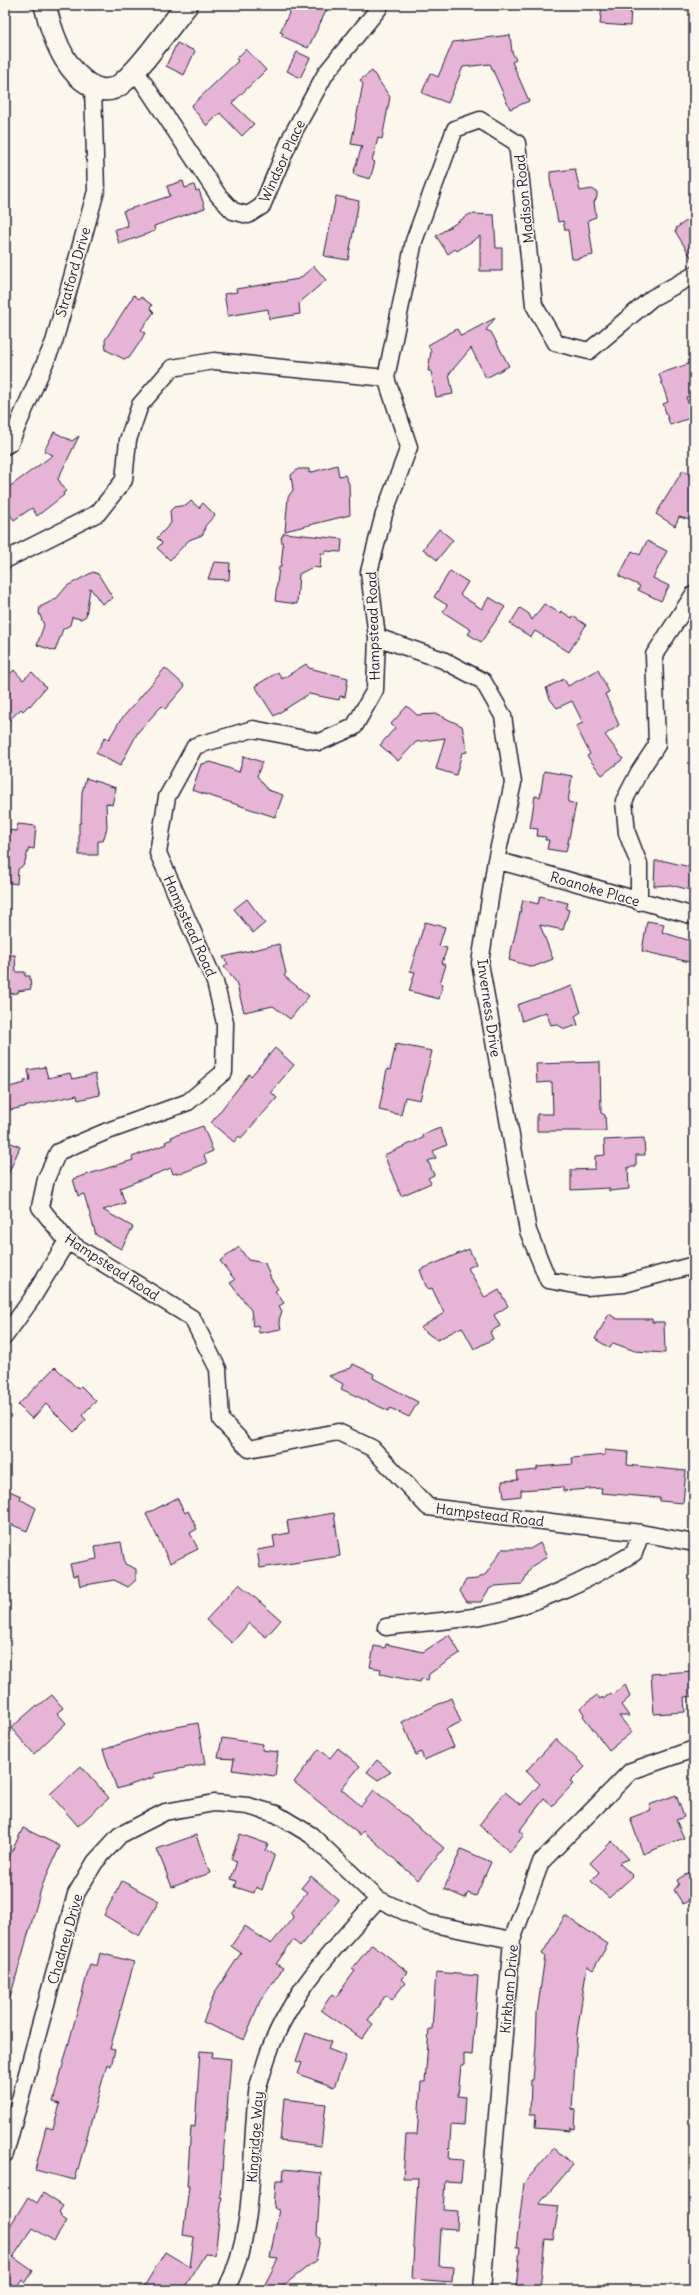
<svg xmlns="http://www.w3.org/2000/svg" width="699" height="2295" viewBox="0 0 699 2295" font-family="Delius,sans-serif">
<style>
.building{fill:#e6b5d6;stroke:#22223b}
.lines{fill:none;stroke-linecap:round;stroke-linejoin:round}
.minor-casing{stroke:#22223b;stroke-width:19}
.major-casing{stroke:#22223b;stroke-width:24}
.minor{stroke:#fbf7ec;stroke-width:16}
.major{stroke:#fbf7ec;stroke-width:21}
.labels{text-anchor:middle;dominant-baseline:central;stroke-width:3;stroke-linejoin:round;paint-order:stroke}
.street-label{font-size:14px;fill:#22223b;stroke:#fbf7ec}
</style>
<rect width="100%" height="100%" fill="#fbf7ec"/>
<filter id="ink" filterUnits="userSpaceOnUse"><feTurbulence type="fractalNoise" baseFrequency=".025" numOctaves="2"/><feDisplacementMap in="SourceGraphic" scale="8" xChannelSelector="R" yChannelSelector="G"/><feConvolveMatrix kernelMatrix="1 2 1 2 8 2 1 2 1" color-interpolation-filters="sRGB"/></filter>
<g filter="url(#ink)">
<path class="building" d="M293,5H329L308,48L282,36L283,33L280,32Z
M602,5H631L630,26L600,24Z
M510,35L512,52L516,60L512,62L529,101L510,109L490,64L463,67L448,103L422,93L430,73L438,77L453,42Z
M177,43L195,51L184,75L166,66Z
M246,49L266,70L232,103L254,124L242,136L220,113L207,126L191,106L238,61L236,59Z
M297,52L310,58L300,78L287,71Z
M372,71L390,97L382,139L378,138L372,161L375,162L370,179L353,174L362,146L351,144L363,84L360,80Z
M575,169L580,191L592,189L597,192V197L594,202L596,217L588,220L593,255L576,259H572L568,230H565L563,221L558,222L550,179V172Z
M183,181L185,188L194,185L196,191L199,190L205,208L154,226L155,231L119,244L115,229L128,226L123,211L170,196L167,186Z
M336,196L359,201L348,260L324,256Z
M470,214L494,215L496,248H502V271H480V236L457,251L455,249L448,254L436,236Z
M694,216V262L675,231L677,230L676,228Z
M314,266L326,280L299,303L300,314L269,319L268,309L228,316L224,294L237,292L236,289L299,279Z
M134,295L139,299L141,297L152,305L150,308L154,312L141,330L145,333L140,342L129,358L124,359L106,350L105,340Z
M495,318L486,330L491,332L509,366L486,378L471,348L449,374L453,394L436,397L431,371H428L431,351L428,345L457,329L461,336Z
M694,362V395L686,397L693,417L670,425L663,404L668,402L659,374Z
M54,432L72,441L79,436L58,479L66,491L63,493L64,495L37,516L32,508L14,520L5,508V490L53,455L44,451Z
M337,465L339,476L345,475L349,484L350,515L285,531L288,497L293,490L291,475L298,469H309V473Z
M683,470L694,478V521L679,517L675,526L656,514Z
M191,501L199,508L203,503L215,515L205,526L204,532L202,535L189,540L170,560L157,548L162,543L157,538L171,523L170,511L174,507L187,505Z
M439,529L453,540L437,560L423,549Z
M284,533L342,539L341,552L325,551V554L321,553L320,568L313,567L299,574L297,604L275,601L279,567H281L283,546L281,538Z
M647,541L667,551L653,578L669,586L661,601L638,590L640,586L619,576L632,551L640,555Z
M214,562L230,563L229,580L208,579Z
M450,571L468,582L460,595L482,609L489,597L505,607L481,642L468,634L471,630L443,612L447,605L434,597Z
M93,572L98,574L113,598L102,604L90,588L86,616L81,619L72,617L70,625L63,629L55,651L37,645L44,625L39,613L40,607L56,599L67,586Z
M544,604L560,613L561,611L572,618L573,616L586,625L569,652L535,631L531,637L510,624L520,608L529,614L532,620Z
M306,664L309,668L348,678L345,697L340,696L339,700L309,694L274,716L255,686L278,672L282,679Z
M165,668L185,686L165,709L162,706L158,710L138,732L120,766L96,753L105,737L109,739L119,722Z
M14,670L23,680L32,672L46,687L30,706L29,705L23,711L21,709L5,724V671L9,675Z
M598,670L609,692L605,694L619,725L605,735L623,759L602,775L587,756L590,754L576,726L583,723L572,701L557,708L550,699L546,688L564,679L568,686Z
M407,706L417,715L437,714L462,726L467,752L462,753L456,775L436,769L445,738L416,742L398,761L380,745L395,728L391,724Z
M244,756L262,762L257,776L268,790L283,795L275,817L192,790L201,764L211,762L239,772Z
M544,771L572,776L568,802L576,804L566,852L547,849L549,840H545L546,837L537,836L538,829L530,828L535,796L540,797Z
M86,778L116,788L112,805L106,803L107,828L103,841H98V855H79V823H81L82,792Z
M18,824L36,826L34,849L29,848L24,865L18,869L17,884L5,882V830L17,831Z
M655,861H665L694,868V891L671,885L654,886Z
M540,896L568,903L566,909L569,910L563,930L540,925L553,959L533,967L509,960L523,900L538,904Z
M247,899L265,923L253,933L234,909Z
M647,921L664,924L662,932L694,942V963L642,951Z
M425,922L445,927L439,946L447,948L442,963L446,965L440,983L443,984L439,999L409,991L415,972L410,971Z
M279,944L286,973L284,976L309,996L290,1019L273,1006L244,1012L236,982L224,967L228,964L223,957Z
M5,955H15L16,972H25V976H30L31,989L18,991V993L5,994Z
M572,986L581,1012L575,1016L578,1025L565,1029L556,1024L551,1025L546,1012L522,1021L517,1005Z
M396,1044L432,1051L420,1100L405,1097L401,1115L379,1110L387,1069L390,1070Z
M275,1048L294,1065L271,1092L277,1098L241,1138L239,1136L234,1142L211,1123L249,1074L251,1076Z
M600,1062L601,1113L605,1115L606,1131H537V1114H553L552,1082L537,1083L536,1064Z
M45,1067L48,1078L70,1073L72,1079L95,1074L100,1095L78,1100L77,1095L10,1110L5,1088L25,1083L24,1081L30,1080L28,1070Z
M203,1126L213,1151L204,1155L207,1163L182,1173L181,1172L173,1174L171,1168L120,1188L125,1203L103,1210L133,1227L121,1249L96,1235L84,1194L78,1196L73,1179L133,1160L132,1157L166,1144L165,1142L172,1139L171,1137Z
M440,1128L447,1145L433,1151L436,1158L428,1161L434,1175L428,1178L431,1183L401,1196L384,1155L423,1138L422,1135Z
M644,1138L645,1155H636V1167H628L629,1189L609,1191V1188L571,1190V1170L595,1169V1156L605,1155L604,1140Z
M5,1140L20,1147L5,1181Z
M239,1247L248,1260L265,1263L271,1279L278,1289L275,1291L284,1303L279,1306L282,1311L279,1320L281,1329L259,1333L258,1325L253,1326L251,1310L230,1283L235,1280L220,1261Z
M469,1249L476,1264L468,1268L485,1298L499,1290L508,1306L494,1315L500,1326L490,1332L493,1339L474,1349L462,1327L437,1340L420,1328L444,1313L432,1288L429,1289L426,1286L420,1270Z
M609,1314L617,1319H652V1322H664L665,1353L635,1351L613,1343L610,1348L595,1339Z
M353,1364L374,1374L373,1378L418,1402L409,1417L390,1408L389,1411L341,1389L343,1384L329,1376L351,1368Z
M55,1367L78,1389L81,1386L96,1401L82,1415L86,1420L74,1432L46,1404L32,1419L18,1405Z
M605,1450L628,1452L627,1465L686,1471L683,1503L660,1501V1498L601,1493L602,1488L563,1491V1487L521,1490V1496L504,1498L502,1481L518,1480L517,1472L537,1470V1467L573,1464L572,1458L605,1455Z
M5,1489L21,1496L20,1499L36,1508L27,1531L5,1522Z
M177,1498L185,1513L188,1511L197,1529L190,1533L198,1549L170,1563L146,1514Z
M334,1513L340,1556L260,1568L257,1550L275,1547L273,1536L289,1533L287,1521Z
M121,1542L125,1564L136,1569V1580L128,1587L114,1580L80,1586L78,1575L73,1576L70,1564L97,1559L95,1546Z
M540,1543L547,1557L532,1566L522,1584L495,1586L489,1589L481,1602H467L460,1591L466,1580L477,1579L486,1574L502,1549H530Z
M239,1584L281,1620L266,1637L249,1623L232,1643L206,1620Z
M449,1635L460,1653L429,1674L428,1680L421,1679L420,1682L380,1674L381,1669L370,1667L374,1646L385,1648L386,1644L423,1652Z
M694,1671V1696L684,1697L685,1712L654,1714L651,1674Z
M625,1684L630,1697L621,1705L629,1716H619L632,1732L609,1750L583,1716L584,1714L580,1708L597,1695L600,1699L602,1697L603,1699L611,1693L613,1695Z
M52,1695L63,1708L57,1713L66,1723L34,1754L11,1728L36,1706L37,1707Z
M451,1698L461,1722L446,1729L454,1747L424,1760L421,1752L416,1755L402,1722Z
M198,1723L205,1764L153,1774L155,1777L117,1789L103,1750L160,1730Z
M222,1738L263,1744L262,1750L278,1752L275,1776L232,1770L234,1759L218,1758Z
M556,1739L585,1767L570,1782L573,1784L552,1806L544,1799L519,1831L524,1835L510,1852L479,1825L505,1792L521,1805L540,1784L526,1771Z
M338,1748L360,1766L341,1789L361,1806L374,1790L444,1848L418,1880L363,1831L360,1835L294,1782L319,1749L330,1758Z
M377,1760L391,1772L378,1780L367,1772Z
M81,1766L109,1798L78,1826L50,1794Z
M676,1795L684,1817L676,1820L684,1838L643,1854L630,1818L651,1810L649,1805Z
M23,1828L60,1846L42,1886L9,2001L5,2000V1865Z
M240,1834L268,1844L265,1851L275,1854L262,1890L256,1887L254,1893L235,1887L237,1881L231,1879L237,1861L231,1859Z
M196,1835L210,1873L172,1887L157,1849Z
M612,1841L629,1859L619,1863L633,1876L609,1898L591,1881L599,1872L590,1863Z
M461,1849L491,1862L476,1896L468,1893L465,1898L444,1889Z
M694,1869V1897L683,1904L674,1890L679,1884L677,1880Z
M311,1876L339,1900L300,1946L293,1940L276,1964L283,1968L260,2001L244,2040L203,2022L215,1992L241,1953L231,1946L245,1926L271,1944L292,1919L293,1916L290,1913L307,1892L301,1888Z
M122,1881L159,1901L139,1936L104,1915Z
M565,1916L608,1944L593,1970L587,1966L577,2033L572,2109L576,2110L575,2129L570,2128V2131L535,2128L536,2115H530L531,2080H533L536,2045L537,2013L545,1956L542,1954Z
M372,1944L408,1972L401,1979L405,1983L392,2000L386,1995L368,2020L373,2024L362,2039L321,2010L332,1994L336,1997L355,1971L352,1969Z
M100,1953L134,1962L110,2049L115,2050L111,2066L107,2064L75,2180L35,2170L46,2127L53,2129L60,2104L53,2102L90,1964L97,1966Z
M436,1972L478,1976L472,2055L464,2054V2065H461L458,2096L465,2097L463,2126L451,2125L449,2159L463,2160L461,2182L445,2181L443,2210L458,2211L457,2229L441,2228L439,2266L453,2267L452,2282L412,2279L418,2178H403L406,2135H417L421,2082H425L429,2029H432Z
M306,2033L331,2042L328,2049L346,2056L334,2087L298,2074L302,2063L296,2061Z
M200,2051L213,2052L212,2057L231,2059L220,2197H222L215,2255L205,2254L183,2290H142L165,2252L190,2267L194,2237L183,2235L189,2186H187L191,2126L195,2127Z
M284,2099L326,2104L321,2146L280,2141Z
M554,2148L573,2165L539,2204L559,2206L553,2240L545,2239L540,2290H516L520,2247H516L524,2183Z
M284,2169L321,2173L317,2235L320,2239L316,2260L278,2290H262L278,2259L270,2258L279,2209L274,2208L276,2180H283Z
M43,2193L63,2206L59,2212L61,2214L60,2216L67,2221L54,2241L33,2228L13,2257L33,2271L26,2282L22,2279L15,2289L5,2282V2234L28,2197L37,2203Z"/>
<g class="lines">
<g class="minor-casing">
<path id="minor" d="M135,70L218,195L233,211L248,215L262,206L292,135L326,73L379,8
M694,275L652,298L589,351L556,343L534,305L517,143L480,120L455,129L414,241L386,378L409,447L384,514L369,572L377,637L375,690L354,727L320,742L253,729L195,746L167,797L158,853L215,982L225,1023L224,1072L188,1102L105,1132L58,1152L46,1179L40,1207L67,1241L192,1318L218,1369L221,1420L249,1449L338,1432L372,1448L428,1507L641,1533L694,1543
M5,446L10,443L54,342L96,191L93,87
M5,560L98,513L124,480L128,440L140,405L172,368L214,361L386,378
M377,637L443,660L483,681L503,716L513,783L496,860L480,963L528,1231L548,1280L586,1287L624,1284L694,1265
M496,860L694,916
M639,902V864L627,833L624,801L639,772L657,745L654,655L694,594
M5,1336L31,1300L67,1241
M386,1627C417,1623 449,1621 480,1616C535,1606 586,1581 634,1553L641,1533
M5,2154L76,1894L95,1862L120,1835L165,1812L214,1803L248,1806L276,1814L311,1835L378,1899L428,1923L512,1940
M226,2290C257,2228 249,2160 257,2094C257,2086 261,2078 263,2071C282,2000 331,1952 378,1899
M482,2290L512,1940L541,1862L631,1771L694,1749"/>
</g>
<g class="major-casing">
<path id="major" d="M45,5C49,22 56,44 65,59C76,77 100,101 121,84C143,66 168,28 187,5"/>
</g>
<use href="#minor" class="minor"/>
<use href="#major" class="major"/>
</g>
</g>
<g class="labels">
<g class="street-label">
<text transform="translate(282 161) rotate(-65)">Windsor Place</text>
<text transform="translate(524 199) rotate(-96)">Madison Road</text>
<text transform="translate(73 272) rotate(-74)">Stratford Drive</text>
<text transform="translate(373 626) rotate(-92)">Hampstead Road</text>
<text transform="translate(595 889) rotate(16)">Roanoke Place</text>
<text transform="translate(190 926) rotate(66)">Hampstead Road</text>
<text transform="translate(489 1008) rotate(82)">Inverness Drive</text>
<text transform="translate(112 1267) rotate(33)">Hampstead Road</text>
<text transform="translate(490 1515) rotate(7)">Hampstead Road</text>
<text transform="translate(65 1939) rotate(-74)">Chadney Drive</text>
<text transform="translate(509 1989) rotate(-85)">Kirkham Drive</text>
<text transform="translate(255 2137) rotate(-86)">Kingridge Way</text>
</g>
</g>
<rect width="699" height="2295" fill="none" stroke="#fbf7ec" stroke-width="20"/>
<rect x="10" y="10" width="679" height="2275" fill="none" stroke="#22223b" stroke-width="1.5" filter="url(#ink)"/>
</svg>
